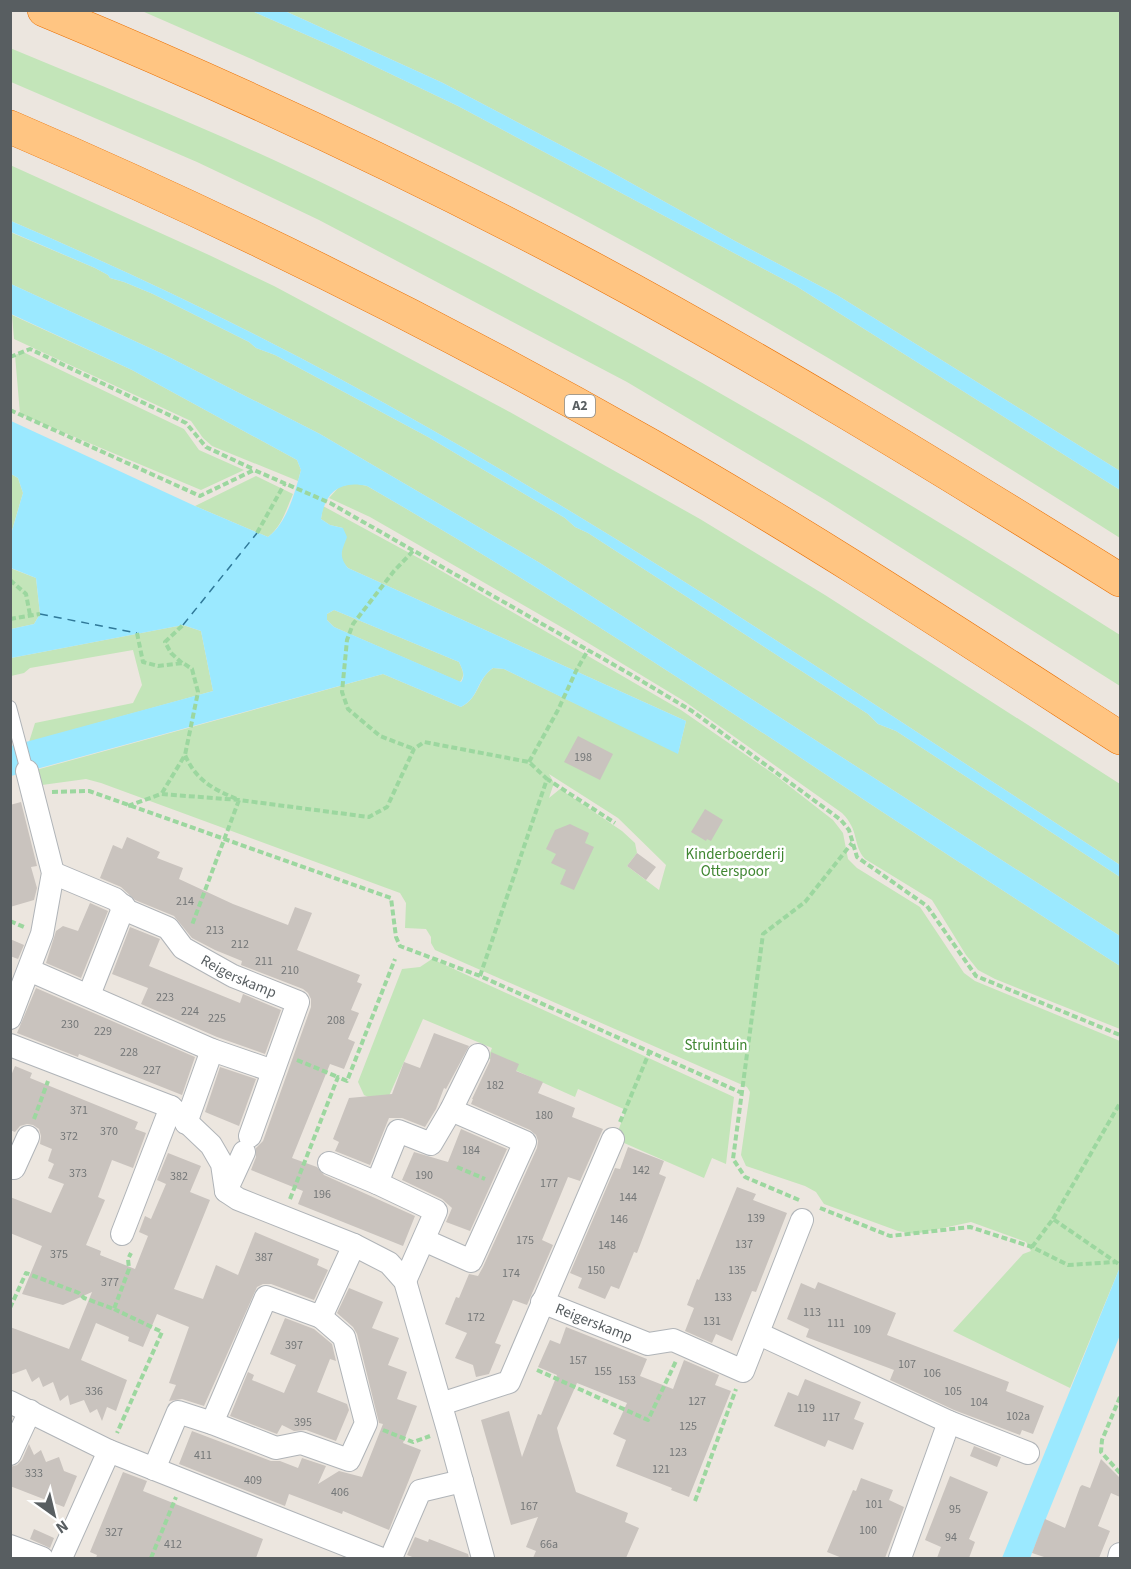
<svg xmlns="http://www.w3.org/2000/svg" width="1131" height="1569" viewBox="0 0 1131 1569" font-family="'Source Sans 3',sans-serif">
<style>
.green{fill:#c3e5b9;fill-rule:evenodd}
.water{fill:#9be9ff;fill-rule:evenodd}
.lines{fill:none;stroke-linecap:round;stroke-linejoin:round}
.ferry{stroke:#307999;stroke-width:1.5;stroke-dasharray:8 6;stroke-linecap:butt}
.building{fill:#c9c3be}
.lane-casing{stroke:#b0b4b8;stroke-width:14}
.street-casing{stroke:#b0b4b8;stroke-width:24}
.highway-casing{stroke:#ea6f00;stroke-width:34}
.path{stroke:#9cd79f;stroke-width:4;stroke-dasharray:6 3;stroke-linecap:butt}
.lane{stroke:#fff;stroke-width:12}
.street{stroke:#fff;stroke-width:22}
.highway{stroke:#ffc582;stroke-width:33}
.labels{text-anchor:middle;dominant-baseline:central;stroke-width:5;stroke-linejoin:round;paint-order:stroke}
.number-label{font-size:12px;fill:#747778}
.shield{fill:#fff;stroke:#8a8e90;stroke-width:1.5}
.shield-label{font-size:14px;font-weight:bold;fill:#585e61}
.park-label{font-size:15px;fill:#3f8631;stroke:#fff}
.street-label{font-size:15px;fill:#585e61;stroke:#fff}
</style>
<rect width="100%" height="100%" fill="#ece6df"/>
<path class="green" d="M142,11H252L334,47L458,106L796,286L1120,490V538C971,443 820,351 665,264C496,169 320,88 142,11Z
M285,11H1120V471L837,295L735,241L606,169L443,83Z
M10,48C119,93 229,137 335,189C606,321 866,474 1120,635V686L827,501L627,382L319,220L197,162L11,82Z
M10,165L209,255L274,286L506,410L700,519L825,595L1120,784V865C891,716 665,562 427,427C293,350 153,282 11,221Z
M10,232L95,268L108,275L110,278L124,282L153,294L249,342L256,348L275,355L428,437L565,518L575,527L588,533L868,714L878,724L896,731L1120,877V936L540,563L320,434L165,355L11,284Z
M12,315L132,370L297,460L301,470L298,481L212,446L203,438L191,421L14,339Z
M23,352L184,429L199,450L244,470L201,490L20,414L15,355Z
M11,474L18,478L23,493L11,534Z
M256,476L293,494C286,510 282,526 268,537L195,506Z
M354,483L367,486C543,587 712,699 881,811C960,863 1041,915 1120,966V1029L995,979L978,970L966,955L932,900L865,859C852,844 860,831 842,813L684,701L570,632L370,517L329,498L339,487Z
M323,506L426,562L681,710L775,775L833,820L843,833L848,859L857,868L920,907L964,973L975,981L1120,1041V1267L1070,1388L953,1331L1023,1254L1031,1251L1026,1242L971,1222L915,1234L898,1231L824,1204L816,1192L805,1186L746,1166L741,1155L750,1092L747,1087L435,950L431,943V937L426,929L405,928L406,903L400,893L101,783L86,779L42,785L36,770L383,674L461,707C480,697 477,679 493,668L504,669L678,753L686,721L348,568L341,560L343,528L330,525L321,519ZM549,774L618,818L666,865L659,890L627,866L637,853L635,843L622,831L560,789L549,798L554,783Z
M10,568L36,578L40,614L34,624L11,629Z
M334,610L459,662C462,669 466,675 460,682L334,627L327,620V614Z
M183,625L201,631L213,691L29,742L35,723L133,703L142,685L133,650L30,668L24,673L11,676V658Z
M432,959L734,1097L726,1164L712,1158L704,1178L615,1139L626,1110L578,1089L575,1097L488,1058L492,1048L423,1019L385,1105L364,1095L358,1082L402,969L420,967Z"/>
<path class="water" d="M252,11H285L443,83L606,169L735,241L837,295L1120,471V490L796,286L458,106L334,47Z
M11,221C153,282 293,350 427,427C665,562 891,716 1120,865V877L896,731L878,724L868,714L588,533L575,527L565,518L428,437L275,355L256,348L249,342L153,294L124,282L110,278L108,275L95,268L11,232Z
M11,284L165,355L320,434L540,563L1120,936V966C1041,915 960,863 881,811C712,699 543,587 367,486C340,480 325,492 321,519L330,525L343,528L347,537C342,551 338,555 348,568L686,721L678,754L504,669L493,668C476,680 480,697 461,707L383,674L11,776V746L213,691L201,631L183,625L11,658V629L34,624L40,614L36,578L11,568V534L23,493L18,478L11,474V421L195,506L268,537C287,523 295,492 301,470L297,460L132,370L11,314ZM334,610L459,662C462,669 466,675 461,682L334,627L327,620V614Z
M1120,1267V1335L1030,1558H1002Z"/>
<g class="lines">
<path class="ferry" d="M40,614L137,633
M183,625L257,533"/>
</g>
<path class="building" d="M578,736L613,754L600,780L564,762Z
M21,802L37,866L31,867L37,888L34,900L10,907V805Z
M705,809L723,820L711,841L707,839L706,841L691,832Z
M570,824L589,833L585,843L594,847L574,890L560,884L566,870L551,863L556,854L546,849L555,830Z
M127,837L160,852L157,858L183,868L179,879L233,904L288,925L295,907L312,913L297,950L360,975L357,982L362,984L351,1010L359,1013L348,1039L355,1042L344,1069L330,1064L292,1158L317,1167L324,1175L415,1216L403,1246L298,1204L303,1191L251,1170L256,1157V1148L263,1141L311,1007V999L308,993L303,989L241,965L242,961L215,950L192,938L174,916L135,900L121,887L100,878L113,845L122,849Z
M637,853L656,867L646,880L627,866Z
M90,903L108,911L81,978L46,963L56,931L63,926L78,931Z
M130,927L160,939L149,966L240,1003L243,994L281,1010L265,1054L217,1037L141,1004L148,988L112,974Z
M10,939L24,945L18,959L10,956Z
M36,988L195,1057L182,1095L79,1054L78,1057L17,1033Z
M434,1033L469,1046L446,1089L444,1088L436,1109L425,1127L402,1118H389L370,1165L335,1151L339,1142L333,1139L349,1098L392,1094L404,1062L420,1068Z
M491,1052L519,1064L516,1071L543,1082L538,1093L575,1108L572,1117L603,1129L580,1181L568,1177L542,1240L553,1245L527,1305L513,1300L495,1343L501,1345L489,1374L476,1377L473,1365L455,1358L467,1333L445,1324L456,1297L459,1298L469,1274L478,1276L483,1267L537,1148L538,1141L536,1135L530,1130L471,1104L473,1099H472L490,1061Z
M15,1066L32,1073L30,1078L138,1122L135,1129L146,1133L133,1168L112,1160L98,1197L105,1200L86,1245L101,1251L100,1255L135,1269L148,1236L139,1232L145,1216L151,1219L166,1184L157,1180L168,1153L201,1166L190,1192L210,1200L174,1289L203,1299L216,1265L238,1275L255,1232L319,1259L317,1265L328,1270L314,1300L271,1284H263L257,1287L204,1406L182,1399L169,1401L176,1385L169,1383L189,1327L157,1314L143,1347L128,1341L129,1337L96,1323L81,1360L127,1380L116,1411L107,1407L102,1421L97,1409L90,1413L84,1400L70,1405L68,1395L60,1401L53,1382L43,1387L39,1377L32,1382L26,1369L10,1375V1327L69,1349L92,1292L63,1305L22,1294L42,1246L10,1233V1197L51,1213L64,1184L48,1178L54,1164L48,1161L52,1149L40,1144L41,1136L39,1129L33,1125L27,1124L20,1126L15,1132L10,1130V1078Z
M220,1067L256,1079L239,1126L205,1112Z
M461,1129L507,1149L470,1231L446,1222L452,1208L442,1199L402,1180L414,1152L448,1162Z
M628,1147L664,1161L659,1174L666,1177L637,1253L634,1252L619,1289L611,1286L605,1299L578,1288L582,1278L570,1273L615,1168L620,1169Z
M737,1187L756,1194L753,1200L787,1213L756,1292L752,1291L732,1341L716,1334L712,1343L685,1331L694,1308L687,1305L697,1279L699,1280Z
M818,1282L896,1313L887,1335L1009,1382L1006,1391L1044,1406L1033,1434L1022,1430L1020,1435L954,1410L890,1380L894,1370L806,1337L809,1329L787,1319L801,1283L815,1289Z
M349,1288L383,1302L372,1328L399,1338L388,1365L407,1372L397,1399L417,1406L403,1443L421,1450L389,1530L343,1511L342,1514L289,1494L285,1506L179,1464L192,1431L271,1461H280L298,1468L302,1458L326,1466L318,1484L339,1471L362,1477L383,1424L379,1423L357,1334L353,1327L337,1313Z
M285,1318L314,1329L332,1344L336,1361L330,1359L317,1392L347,1404L349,1410L336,1441L306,1430L294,1431L282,1425L277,1434L230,1416L248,1372L254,1375L252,1380L284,1393L296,1365L270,1354Z
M566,1327L647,1359L640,1376L673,1389L684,1360L719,1375L715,1385L731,1391L689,1497L671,1490L672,1488L616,1466L626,1440L613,1434L627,1403L577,1383L557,1428L560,1440L576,1492L628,1513L625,1522L639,1528L626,1558H533L536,1551L526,1547L538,1517L511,1525L481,1420L509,1411L522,1457L538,1414L541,1415L557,1375L538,1367L550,1340L560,1344Z
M805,1379L861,1402L854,1419L864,1423L853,1450L828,1440L825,1447L774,1426L788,1392L798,1396Z
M29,1444L34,1455L41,1450L46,1462L59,1457L64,1471L77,1476L64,1507L10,1486V1467L17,1465L22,1460Z
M974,1446L1001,1457L997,1467L970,1456Z
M1101,1459L1120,1478V1497L1111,1493L1098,1526L1110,1531L1099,1558H1047L1032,1553L1045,1519L1065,1528L1080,1487L1082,1485L1090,1488Z
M123,1472L147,1481L143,1491L263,1539L256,1558H96L97,1555L90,1552Z
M950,1476L988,1492L969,1539L975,1542L969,1558H937L941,1547L925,1540Z
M861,1478L893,1490L889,1500L904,1507L885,1558H842L827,1552L853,1490L856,1491Z
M34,1529L54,1538L50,1548L30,1539Z
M415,1537L428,1542L429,1539L468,1554L469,1558H415L407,1555Z"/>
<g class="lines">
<g class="lane-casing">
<path id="lane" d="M10,707L27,771"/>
</g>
<g class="street-casing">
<g id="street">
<path id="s1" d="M53,873L115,899L128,911L168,928L183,948L233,976L298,1002L250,1136"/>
<path d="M29,970L212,1050L273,1071"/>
<path d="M89,995L124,906"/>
<path d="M10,1018L42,934L53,873L27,771"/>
<path d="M10,1045L171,1107L211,1145L222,1164L226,1191L238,1199L354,1245L389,1263L405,1281L448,1430L483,1558"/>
<path d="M186,1123L212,1050"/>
<path d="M329,1163L377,1183"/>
<path d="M10,1167L14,1168L28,1137"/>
<path d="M226,1191L244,1152"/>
<path d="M122,1234L171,1107"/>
<path d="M424,1240L471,1261L525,1142L451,1110"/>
<path d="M405,1281L436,1211L377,1183L398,1131L431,1144L451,1110L478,1055"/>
<path id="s2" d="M542,1302L648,1344L673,1340L743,1371L802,1220"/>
<path d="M759,1334L949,1422L1028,1453"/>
<path d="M10,1402L109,1451"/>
<path d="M441,1404L509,1382L613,1139"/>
<path d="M212,1423L266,1297L321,1317L354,1245"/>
<path d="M10,1454L30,1411"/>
<path d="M154,1469L178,1412L212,1423L276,1448L301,1443L349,1460L366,1423L344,1337L321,1317"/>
<path d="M10,1546L42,1558"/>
<path d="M61,1558L109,1451L379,1558"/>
<path d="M391,1558L420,1491L462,1481"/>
<path d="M900,1558L949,1422"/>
<path d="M1119,1558L1120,1554"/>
</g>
</g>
<g class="highway-casing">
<path id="highway" d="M44,10C225,85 403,168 577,260C763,359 942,469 1120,580
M10,127C229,221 442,327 650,445C810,536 965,638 1120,738"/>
</g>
<path class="path" d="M10,357L30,349L186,423L206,447L253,469
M10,410L200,496L254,470L330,503L630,674L692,711L841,820L849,830L857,857L927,906L976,976L1120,1035
M257,533L285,483
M413,551L394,571L353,624L347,640L342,692L348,709L380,736L414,749
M10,580L26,594L30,615
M10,619L40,614
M137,633L143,662L158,666L183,663L192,669L198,692L185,755
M182,663L171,653L165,642L183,625
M529,762L558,710L576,671L588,650
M52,792L89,791L391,898L396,937L400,946L480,976L742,1093
M162,793L185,755C196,781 215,790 239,800L192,925
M128,806L161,794L239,800L369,817L387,807L414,749L424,742L529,762L547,779
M10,921L24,927
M480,976L547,779L615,823
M297,1060L338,1077
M34,1119L48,1081
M620,1122L649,1053
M457,1167L485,1179
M290,1199L338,1077L347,1081L395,959
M799,1200L745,1177L733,1159L763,934L805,902L852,843
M820,1208L890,1236L970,1227L1032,1247L1068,1265L1115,1262
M1053,1219L1120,1103
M1032,1247L1053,1219L1120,1265
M10,1308L26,1273L79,1293L84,1298L114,1309L129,1269L128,1259L131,1253
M114,1309L162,1332L117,1433
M537,1370L648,1420L676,1361
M1120,1397L1102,1440L1101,1452L1120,1473
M383,1430L413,1442L430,1436
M695,1501L736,1389
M151,1558L176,1497"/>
<use href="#lane" class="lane"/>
<use href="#street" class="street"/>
<use href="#highway" class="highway"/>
</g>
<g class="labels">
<g class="number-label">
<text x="583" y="757">198</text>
<text x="185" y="901">214</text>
<text x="215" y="930">213</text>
<text x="240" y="944">212</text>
<text x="264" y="961">211</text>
<text x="290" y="970">210</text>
<text x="165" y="997">223</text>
<text x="190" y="1011">224</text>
<text x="217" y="1018">225</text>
<text x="336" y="1020">208</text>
<text x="70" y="1024">230</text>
<text x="103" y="1031">229</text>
<text x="129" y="1052">228</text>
<text x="152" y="1070">227</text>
<text x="495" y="1085">182</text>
<text x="79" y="1110">371</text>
<text x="544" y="1115">180</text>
<text x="109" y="1131">370</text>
<text x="69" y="1136">372</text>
<text x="471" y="1150">184</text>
<text x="641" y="1170">142</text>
<text x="78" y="1173">373</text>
<text x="424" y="1175">190</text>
<text x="179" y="1176">382</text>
<text x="549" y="1183">177</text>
<text x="322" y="1194">196</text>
<text x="628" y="1197">144</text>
<text x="756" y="1218">139</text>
<text x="619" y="1219">146</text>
<text x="525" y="1240">175</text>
<text x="744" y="1244">137</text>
<text x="607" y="1245">148</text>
<text x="59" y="1254">375</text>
<text x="264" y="1257">387</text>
<text x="596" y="1270">150</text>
<text x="737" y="1270">135</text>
<text x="511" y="1273">174</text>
<text x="110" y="1282">377</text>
<text x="723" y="1297">133</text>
<text x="812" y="1312">113</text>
<text x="476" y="1317">172</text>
<text x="712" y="1321">131</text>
<text x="836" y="1323">111</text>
<text x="862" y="1329">109</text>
<text x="294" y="1345">397</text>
<text x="578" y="1360">157</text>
<text x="907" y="1364">107</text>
<text x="603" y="1371">155</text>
<text x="932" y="1373">106</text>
<text x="627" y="1380">153</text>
<text x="94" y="1391">336</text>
<text x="953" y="1391">105</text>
<text x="697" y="1401">127</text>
<text x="979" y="1402">104</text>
<text x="806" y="1408">119</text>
<text x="1018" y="1416">102a</text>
<text x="831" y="1417">117</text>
<text x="303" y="1422">395</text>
<text x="688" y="1426">125</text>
<text x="678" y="1452">123</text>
<text x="203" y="1455">411</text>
<text x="661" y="1469">121</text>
<text x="34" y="1473">333</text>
<text x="253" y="1480">409</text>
<text x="340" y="1492">406</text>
<text x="874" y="1504">101</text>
<text x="529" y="1506">167</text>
<text x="955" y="1509">95</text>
<text x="868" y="1530">100</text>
<text x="114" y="1532">327</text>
<text x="951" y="1537">94</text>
<text x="173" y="1544">412</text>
<text x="549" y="1544">66a</text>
</g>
<rect class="shield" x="565" y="395" width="30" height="22" rx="4.5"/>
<g class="shield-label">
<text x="580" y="406">A2</text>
</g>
<g class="park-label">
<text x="735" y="854">Kinderboerderij<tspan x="735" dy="17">Otterspoor</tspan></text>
<text x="716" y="1045">Struintuin</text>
</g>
<g class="street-label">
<text stroke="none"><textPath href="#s1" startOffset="216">Reigerskamp</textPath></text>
<text stroke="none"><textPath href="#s2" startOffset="56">Reigerskamp</textPath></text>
</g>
</g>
<rect width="1131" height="1569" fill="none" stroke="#585e61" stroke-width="24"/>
<g transform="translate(54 1515) rotate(146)" stroke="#ffffff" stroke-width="4.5" paint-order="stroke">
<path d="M0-4.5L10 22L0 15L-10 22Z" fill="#585e61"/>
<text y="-9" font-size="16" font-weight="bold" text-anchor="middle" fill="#585e61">N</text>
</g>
</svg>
